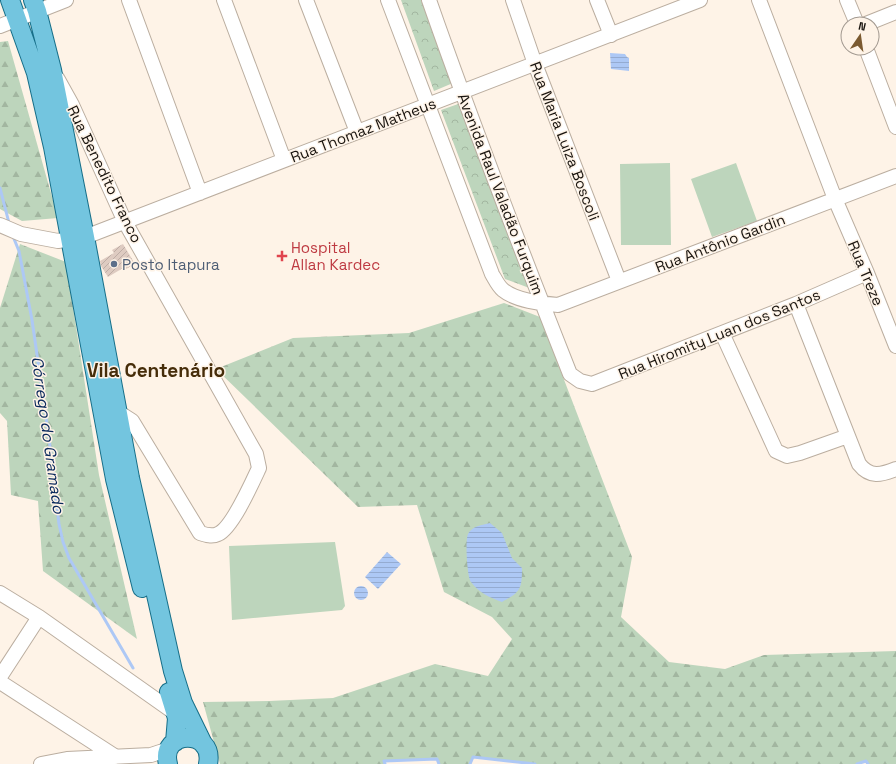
<svg xmlns="http://www.w3.org/2000/svg" width="896" height="764" viewBox="0 0 896 764" font-family="'Space Grotesk',sans-serif">
<style>
.forest{fill:url(#forest-firs)}
.park{fill:url(#park-crowns)}
.pitch{fill:#bdd5bc}
.water{fill:url(#water-rules)}
.lines{fill:none;stroke-linecap:round;stroke-linejoin:round}
.stream{stroke:#adc8f5;stroke-width:3}
.building{fill:url(#building-hatch)}
.minor-casing{stroke:#bbaea0;stroke-width:16}
.major-casing{stroke:#166e88;stroke-width:20}
.minor{stroke:#fff;stroke-width:14}
.major{stroke:#73c5df;stroke-width:18}
.health-dot{fill:#e0444e;stroke:#fef3e7;stroke-width:1.5}
.service-dot{fill:#5c6f8a;stroke:#fef3e7;stroke-width:1.5}
.labels{text-anchor:middle;dominant-baseline:central;stroke-width:3;stroke-linejoin:round;paint-order:stroke}
.street-label{font-size:15px;fill:#18130e;stroke:#fef3e7}
.health-label{font-size:15px;fill:#be3a42;stroke:#fef3e7;text-anchor:start}
.service-label{font-size:15px;fill:#4e5e75;stroke:#fef3e7;text-anchor:start}
.water-label{font-size:16px;font-style:italic;fill:#08285c;stroke:#fef3e7}
.district-label{font-size:19px;font-weight:bold;fill:#462d0a;stroke:#fef3e7}
</style>
<defs>
<pattern id="forest-firs" width="22" height="20" patternUnits="userSpaceOnUse"><rect width="22" height="20" fill="#bdd5bc"/><path d="M5 1l3.5 6h-7zM16 11l3.5 6h-7z" fill="#a2b6a0"/></pattern>
<pattern id="park-crowns" width="20" height="18" patternUnits="userSpaceOnUse"><rect width="20" height="18" fill="#bdd5bc"/><path d="M2 6a3 3 0 1 1 6 0M12 15a3 3 0 1 1 6 0" fill="none" stroke="#a2b6a0"/></pattern>
<pattern id="water-rules" width="6" height="5" patternUnits="userSpaceOnUse"><rect width="6" height="5" fill="#adc8f5"/><path d="M0 2.5h6" fill="none" stroke="#94abd1"/></pattern>
<pattern id="building-hatch" width="6" height="6" patternUnits="userSpaceOnUse"><rect width="6" height="6" fill="#decbc1"/><path d="M-1 1l2-2M0 6l6-6M5 7l2-2" fill="none" stroke="#beada5"/></pattern>
</defs>
<rect width="100%" height="100%" fill="#fef3e7"/>
<path class="forest" d="M8,41L58,218L22,221L0,209V42Z
M20,244L66,262L99,475L137,639L43,571L38,501L11,495L7,421L0,413V308Z
M504,303L540,317L632,557L621,617L669,662L725,669L764,655L896,651V764H868L866,761L857,764H535L473,757L470,764H439L437,759L384,761L385,764H220L203,702L269,701L333,698L435,664L488,676L512,639L492,617L444,592L417,505L358,507L216,369L293,338L409,333Z"/>
<path class="park" d="M401,0H421L453,83L434,91Z
M461,103L532,289L505,279L441,110Z"/>
<path class="pitch" d="M670,163L671,245H621L620,164Z
M736,163L757,221L712,237L691,179Z
M335,542L345,606L342,610L232,620L229,546Z"/>
<path class="water" d="M610,53L625,54L627,57L629,58V71L611,69Z
M490,523L502,533L512,558L522,568C522,590 520,592 502,602C489,597 479,593 471,582C467,577 465,540 468,534C472,526 482,525 490,523Z
M387,552L401,564L378,589L365,577Z
M354 593a7 7 0 1 1 14 0a7 7 0 1 1-14 0Z"/>
<g class="lines">
<path class="stream" d="M0,188L9,223
M12,234L19,251L32,320L49,438L59,524L63,542L69,558L133,668
M385,764L384,761L437,759L439,764
M470,764L473,757L535,764
M857,764L866,761L868,764"/>
</g>
<path class="building" d="M123,244L135,264L124,270L123,268L108,277L101,266L100,261L114,253L112,250Z"/>
<g class="lines">
<g class="minor-casing">
<path id="minor" d="M129,0L200,193
M224,0L284,160
M306,0L357,132
M388,0L492,274C495,279 498,286 503,290C515,300 542,304 558,305L896,176
M429,0C473,126 521,250 570,374L580,381L592,384L796,304L867,273
M513,0L535,64L619,281
M597,0L611,35
M759,0L835,199L867,273L896,346
M847,0L857,24
M866,24L896,12
M0,26L66,0
M866,48L896,127
M57,78L72,105L125,222L256,454L259,468C252,483 232,528 218,534C212,537 206,535 200,533L132,421L118,412
M0,225L21,234L58,241L85,237L700,0
M796,304L859,464C870,478 881,475 896,469
M722,333L776,451L787,456L800,453L848,436
M0,593L39,617L175,713
M0,677L39,617
M0,682L116,757
M41,764L67,759L151,755L169,749"/>
</g>
<g class="major-casing">
<path id="major" d="M10,0L36,73L53,147L115,479L142,588
M33,0L37,11L52,70L85,237L130,478L173,671L183,703L203,744
M169,692L177,718L175,742
M168,764C159,730 215,728 208,764"/>
</g>
<use href="#minor" class="minor"/>
<use href="#major" class="major"/>
</g>
<path class="health-dot" d="M280 250h4v4h4v4h-4v4h-4v-4h-4v-4h4z"/>
<circle class="service-dot" cx="114" cy="264" r="4"/>
<g class="labels">
<g class="street-label">
<text transform="translate(363 130) rotate(-21)">Rua Thomaz Matheus</text>
<text transform="translate(565 141) rotate(69)">Rua Maria Luiza Boscoli</text>
<text transform="translate(105 174) rotate(64)">Rua Benedito Franco</text>
<text transform="translate(501 194) rotate(69)">Avenida Raul Valadão Furquim</text>
<text transform="translate(720 243) rotate(-21)">Rua Antônio Gardin</text>
<text transform="translate(866 273) rotate(67)">Rua Treze</text>
<text transform="translate(719 334) rotate(-22)">Rua Hiromity Luan dos Santos</text>
</g>
<g class="health-label">
<text x="291" y="247">Hospital<tspan x="291" dy="17">Allan Kardec</tspan></text>
</g>
<g class="service-label">
<text x="122" y="264">Posto Itapura</text>
</g>
<g class="water-label">
<text transform="translate(48 435) rotate(82)">Córrego do Gramado</text>
</g>
<g class="district-label">
<text x="156" y="370">Vila Centenário</text>
</g>
</g>
<g transform="translate(860 36) rotate(13)"><circle r="19" fill="#fef3e7" stroke="#a29990"/>
<path d="M0-3L7 15L0 10L-7 15Z" fill="#7b5a30"/>
<text y="-6" font-size="11" font-weight="bold" text-anchor="middle" fill="#18130e">N</text>
</g>
</svg>
